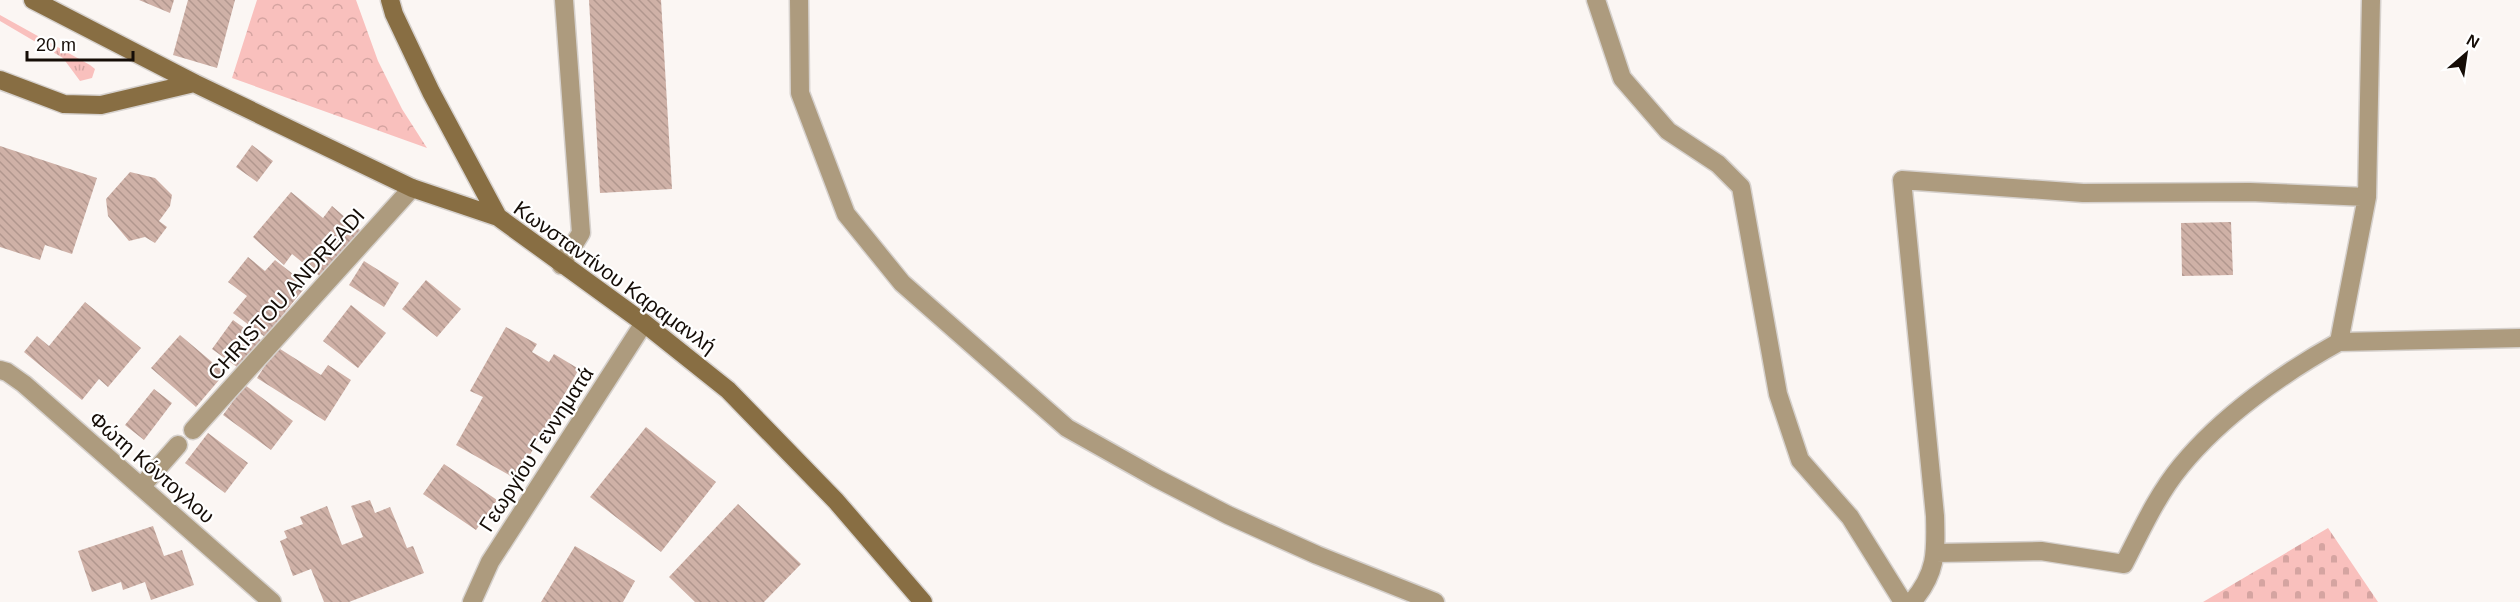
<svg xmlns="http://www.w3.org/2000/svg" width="2520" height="602" viewBox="0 0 2520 602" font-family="Arial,sans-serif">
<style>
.grass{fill:url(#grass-tufts)}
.cemetery{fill:url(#cemetery-stones)}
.park{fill:url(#park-crowns)}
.building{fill:url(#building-back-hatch)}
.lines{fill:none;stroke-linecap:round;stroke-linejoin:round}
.lane-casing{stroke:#d6d1cd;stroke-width:21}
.street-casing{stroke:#d6d1cd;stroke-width:21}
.secondary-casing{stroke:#d6d1cd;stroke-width:21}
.lane{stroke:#ad9b7e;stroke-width:18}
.street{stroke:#ad9b7e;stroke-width:18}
.secondary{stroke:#886e43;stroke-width:18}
.labels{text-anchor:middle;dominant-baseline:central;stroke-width:4.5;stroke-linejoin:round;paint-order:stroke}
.street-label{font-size:21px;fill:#150d07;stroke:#fff}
</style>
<defs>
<pattern id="grass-tufts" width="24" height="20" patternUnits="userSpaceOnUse" patternTransform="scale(1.5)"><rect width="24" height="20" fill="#f9c0bd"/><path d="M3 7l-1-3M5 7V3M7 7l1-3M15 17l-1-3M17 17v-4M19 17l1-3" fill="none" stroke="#d5a4a1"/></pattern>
<pattern id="cemetery-stones" width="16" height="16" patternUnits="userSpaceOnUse" patternTransform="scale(1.5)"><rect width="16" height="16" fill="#f9c0bd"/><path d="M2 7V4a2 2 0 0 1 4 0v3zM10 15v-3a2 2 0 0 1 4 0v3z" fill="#d5a4a1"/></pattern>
<pattern id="park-crowns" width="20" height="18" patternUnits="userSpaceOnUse" patternTransform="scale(1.5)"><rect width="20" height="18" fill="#f9c0bd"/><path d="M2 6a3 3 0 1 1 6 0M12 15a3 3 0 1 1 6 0" fill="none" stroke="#d5a4a1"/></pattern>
<pattern id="building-back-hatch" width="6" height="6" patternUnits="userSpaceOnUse" patternTransform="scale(1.5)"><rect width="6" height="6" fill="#cfb1a7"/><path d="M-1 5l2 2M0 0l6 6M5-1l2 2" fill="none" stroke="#b1978e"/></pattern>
</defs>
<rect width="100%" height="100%" fill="#fbf6f3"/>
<path class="grass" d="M0,15L90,65L95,69L92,78L80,81L63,58L0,21Z"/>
<path class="cemetery" d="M2328,528L2378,602H2203Z"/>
<path class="park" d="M257,0H356L378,61L402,109L427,148L232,78Z"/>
<path class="building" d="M139,0H174L170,13Z
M188,0H235L217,68L173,55Z
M589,0H661L672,189L600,193Z
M252,145L273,161L257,182L236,167Z
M0,146L97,178L72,254L45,245L40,260L0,247Z
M130,172L155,178L172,195L170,206L159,221L167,227L155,243L145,237L129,241L108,216L106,199Z
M291,192L323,218L332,206L361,231L322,278L292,254L284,265L253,237Z
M2231,222L2233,275L2182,276L2181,223Z
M248,257L265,271L275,260L307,285L265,337L233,313L247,296L228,282Z
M364,261L399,283L384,307L349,285Z
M426,280L461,309L437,337L402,309Z
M85,302L141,348L108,387L99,379L82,400L24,352L37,336L49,346Z
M351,305L386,333L358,368L323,341Z
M233,320L265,343L244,372L212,349Z
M506,327L537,344L532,352L549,362L554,354L579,369L516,479L456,445L483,397L470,391Z
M180,335L225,373L196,407L151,368Z
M277,347L321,375L328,365L351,380L325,421L257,378Z
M245,385L293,421L271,450L223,415Z
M154,389L172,403L144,440L125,425Z
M646,427L716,482L661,552L590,497Z
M208,433L248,463L225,493L185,463Z
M444,464L497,500L476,530L423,494Z
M370,500L375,513L390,507L407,548L413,546L424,573L349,602H324L311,569L293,576L280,541L287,538L284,531L303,524L300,517L327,506L342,545L363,537L351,506Z
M738,504L801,564L764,602H695L669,577Z
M153,526L164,556L182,550L194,585L151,600L145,582L123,590L121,582L92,592L78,551Z
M575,546L635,581L623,602H541Z"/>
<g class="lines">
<g class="lane-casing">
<path id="lane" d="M799,0L800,93L846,214L902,283L1067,428L1156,478L1228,515L1317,555L1435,602
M1596,0L1622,78L1668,131L1718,164L1741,187L1778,394L1800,460L1850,517L1903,602
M561,265L581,233L564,0
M2339,342L2367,197L2371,0
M1936,553L2041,551L2124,564C2141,531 2157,495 2181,466C2222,416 2283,373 2339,342L2520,338
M1912,602C1937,573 1936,552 1935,516L1902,180L2083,193L2250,192L2367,197"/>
</g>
<g class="street-casing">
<path id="street" d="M0,370L7,372L24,384L272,602
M193,430L412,188
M141,487L178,445
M472,602L490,562L644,323"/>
</g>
<g class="secondary-casing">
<path id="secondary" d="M33,0L194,83L412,188L498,217L644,323L728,390L836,501L923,602
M390,0L394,14L431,92L498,217
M0,80L64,104L101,105L194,83"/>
</g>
<use href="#lane" class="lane"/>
<use href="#street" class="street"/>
<use href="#secondary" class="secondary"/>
</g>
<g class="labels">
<g class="street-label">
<text transform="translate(615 277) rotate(36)">Κωνσταντίνου Καραμανλή</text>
<text transform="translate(286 294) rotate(-48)">CHRISTOU ANDREADI</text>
<text transform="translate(536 449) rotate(-57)">Γεωργίου Γεννηματά</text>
<text transform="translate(152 467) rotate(41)">Φώτη Κόντογλου</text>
</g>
</g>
<g transform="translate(2466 54) rotate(29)" stroke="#ffffff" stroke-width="4.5" paint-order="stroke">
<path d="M0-4.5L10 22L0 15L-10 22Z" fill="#150d07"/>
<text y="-9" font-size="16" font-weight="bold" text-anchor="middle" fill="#150d07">N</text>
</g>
<path d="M27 51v9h106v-9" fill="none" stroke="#150d07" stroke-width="3"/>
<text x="36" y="51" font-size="18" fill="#150d07" stroke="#ffffff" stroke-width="4.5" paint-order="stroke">20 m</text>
</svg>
